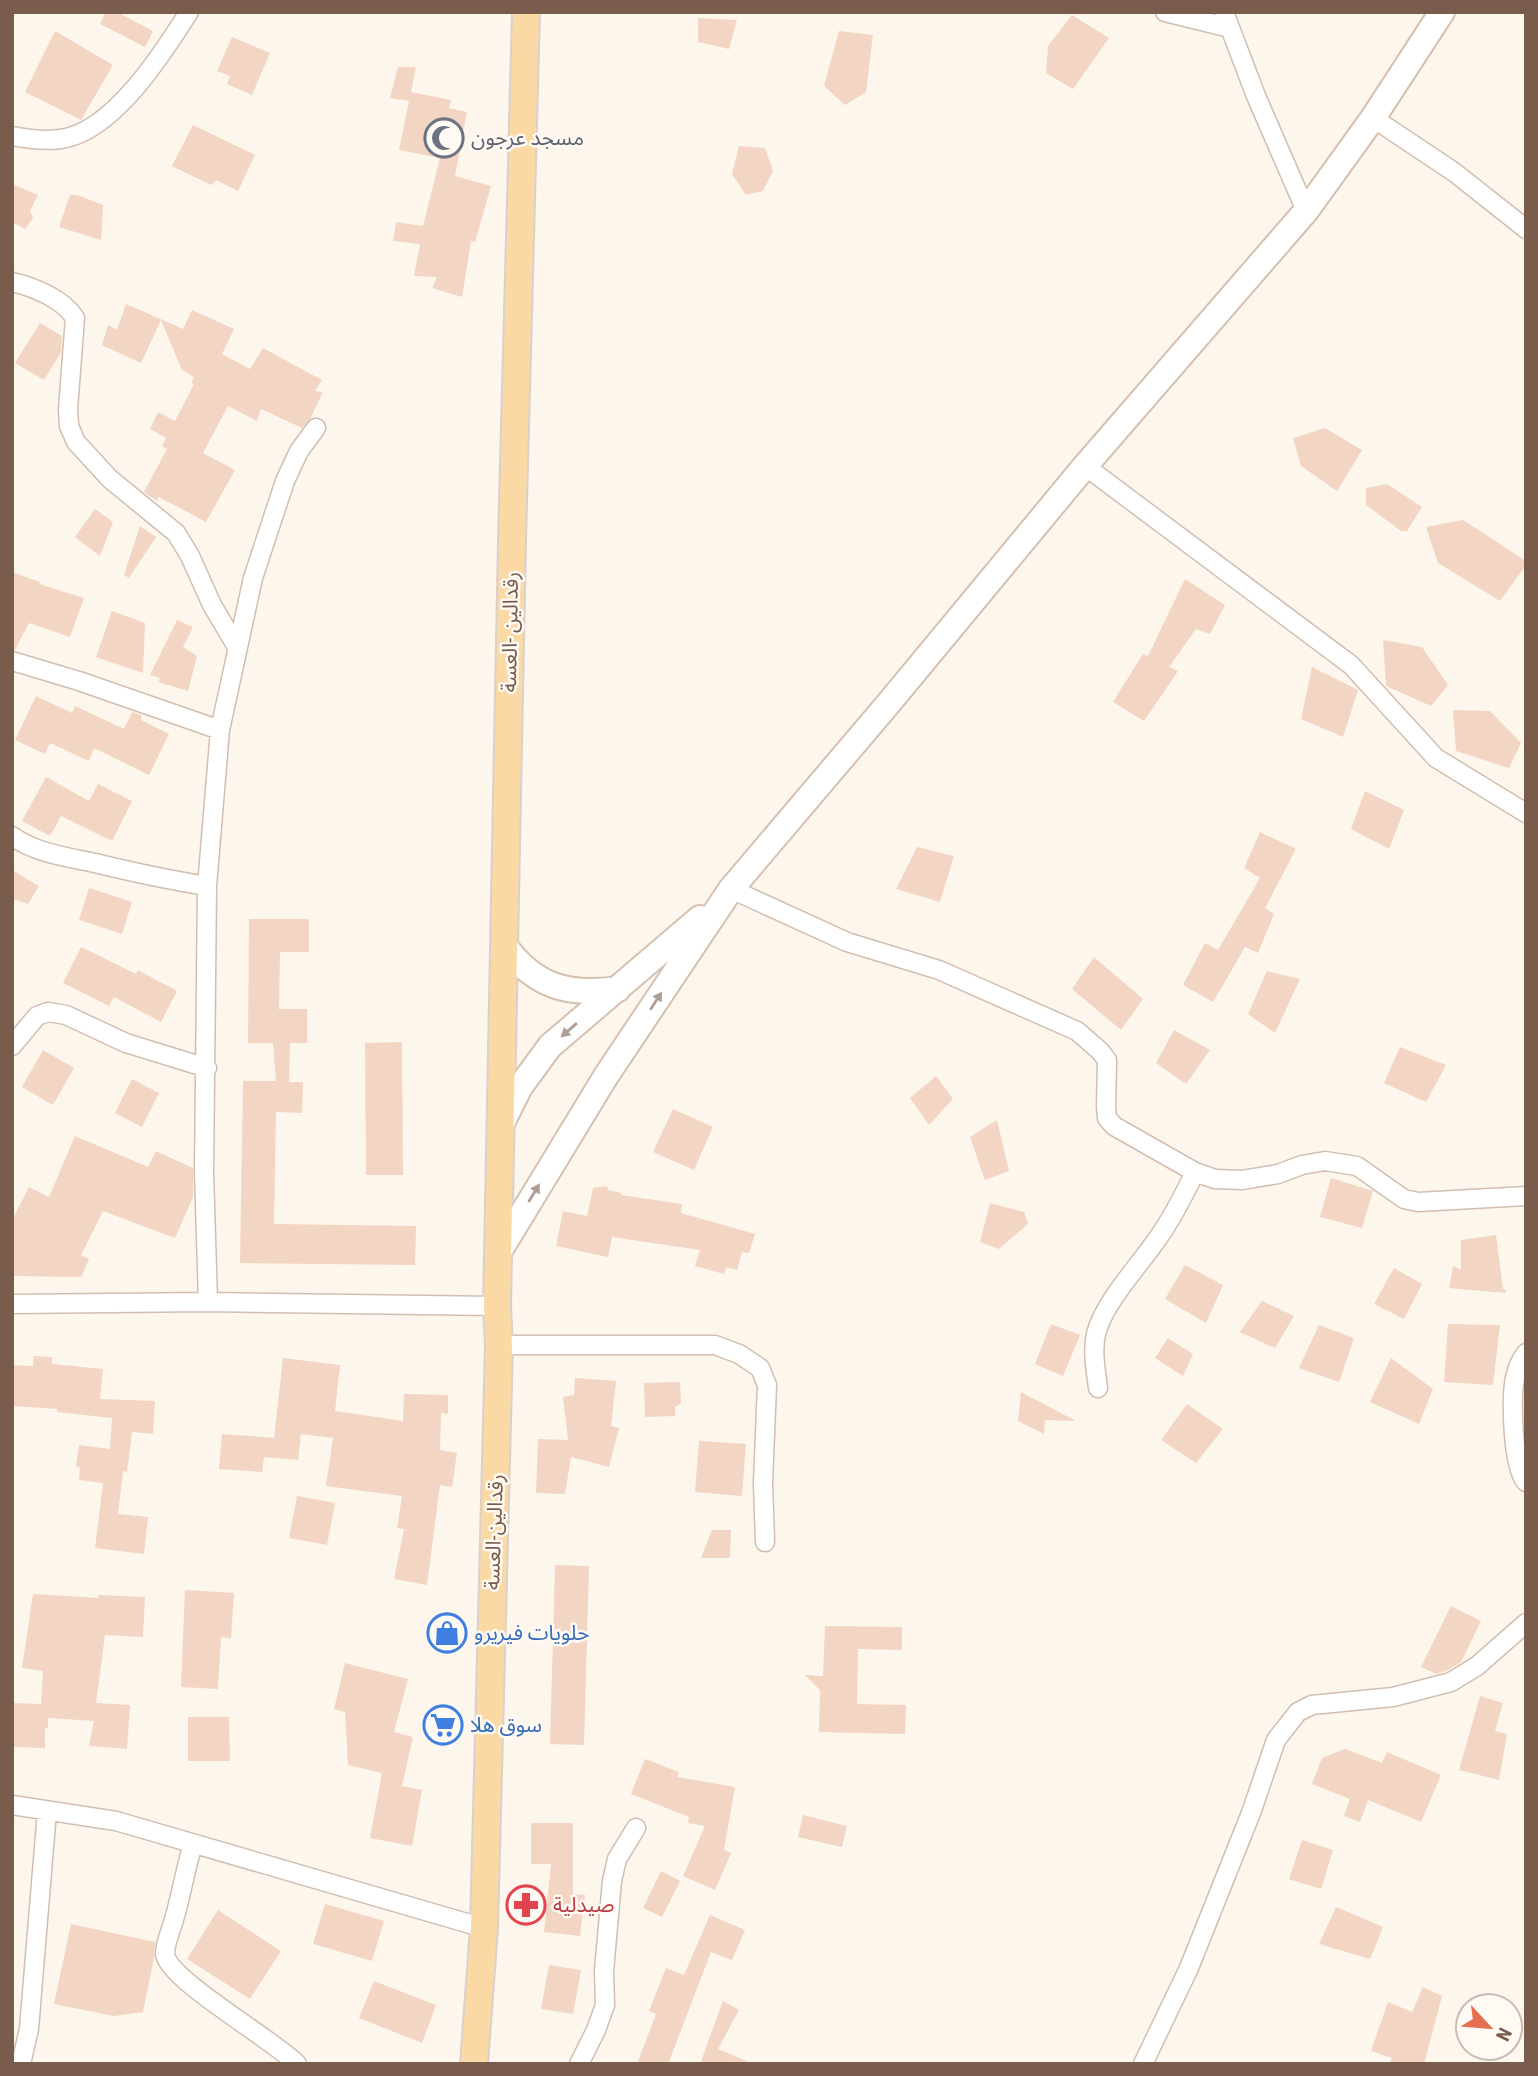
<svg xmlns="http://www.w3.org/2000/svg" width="1538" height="2076" viewBox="0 0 1538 2076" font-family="'Roboto Condensed','Noto Sans Arabic',sans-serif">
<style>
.building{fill:#f3d5c3}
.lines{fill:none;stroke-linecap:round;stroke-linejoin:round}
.street-casing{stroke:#d1beb0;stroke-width:21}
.secondary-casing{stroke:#d6c0b0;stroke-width:28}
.primary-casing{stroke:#dad1cd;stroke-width:30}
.street{stroke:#fff;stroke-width:18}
.secondary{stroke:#fff;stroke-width:24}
.primary{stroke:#fbd9a5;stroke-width:26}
.oneway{fill:#af9d94}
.labels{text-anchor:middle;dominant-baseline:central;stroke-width:5;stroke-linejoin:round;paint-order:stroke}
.worship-label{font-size:21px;fill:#5b616d;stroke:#fffaf3;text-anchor:start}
.street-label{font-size:21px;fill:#7a5c4d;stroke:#fffaf3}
.shop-label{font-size:21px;fill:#366cbe;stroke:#fffaf3;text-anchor:start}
.health-label{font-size:21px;fill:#be3a42;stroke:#fffaf3;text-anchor:start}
</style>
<rect width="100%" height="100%" fill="#fdf6ec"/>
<path class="building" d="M106,12H117L153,31L145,47L100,24Z
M1072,15L1109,38L1073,89L1046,73L1048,46Z
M698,18L737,20L729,49L698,42Z
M55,31L113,65L81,120L25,92Z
M839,31L873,35L866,92L845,105L824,86Z
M232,37L270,53L252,95L227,84L230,76L217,71Z
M398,67H416L411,92L451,100L449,108L467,112L455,176L491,186L475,242L471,241L462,297L432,288L437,277L414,276L420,244L393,241L396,222L423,226L440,158L399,150L409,101L390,98Z
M193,125L255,155L238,191L216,180L211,185L172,166Z
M739,146L765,148L773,171L763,191L746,195L732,174Z
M12,184L38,195L30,211L33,218L25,229L12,222Z
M70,195H77L103,205L101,240L59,227Z
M126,304L183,329L192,310L234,329L222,354L250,369L263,348L322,380L315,391L323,392L310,419L302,428L261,409L257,421L228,406L203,453L235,470L206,522L159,497L157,501L144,492L167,449L162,446L166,438L150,429L158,412L175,421L194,384L191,383L194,377L182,370L161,320L141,363L102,345L108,325L117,330Z
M40,323L62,336L61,352L44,380L15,363Z
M1325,428L1362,450L1337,491L1301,466L1293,438Z
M1387,484L1422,507L1407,531H1401L1366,505V488Z
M95,509L113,522L100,556L75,537Z
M1463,520L1526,561V565L1500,601L1438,563L1426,527Z
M140,526L156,537L129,578L124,575Z
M12,572L40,582L39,584L84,598L70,637L29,623L15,650H12Z
M1185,579L1225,605L1210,634L1196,629L1169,667L1178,671L1144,721L1113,702L1143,654L1148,656Z
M112,611L145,623L143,673L96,657Z
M177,620L193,627L183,647L197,656L188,691L158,682L160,678L150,675Z
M1383,640L1422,647L1448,685L1431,706L1386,686Z
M1312,667L1358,690L1343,737L1301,719Z
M36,696L72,713L75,706L124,729L132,712L141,715V720L169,734L149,775L94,748L89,761L50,743L45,754L15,740Z
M1453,710L1490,711L1521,743L1509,768L1456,751Z
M46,777L89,801L98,784L132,801L112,841L61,816L50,836L22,821Z
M1365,791L1404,810L1389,849L1351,829Z
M1260,832L1296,849L1265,908L1274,914L1258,953L1245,947L1213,1002L1183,985L1205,943L1218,950L1260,878L1244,868Z
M917,847L954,856L940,902L896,889Z
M12,870L39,886L28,904L12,899Z
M89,888L132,902L122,934L79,920Z
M249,919H309V952H280L279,1009H307V1043H290L289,1082H303L302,1113L276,1112L274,1224L416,1226L415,1265L240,1263L243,1081H276L273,1043H248Z
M81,947L136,974L138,970L177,991L161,1022L114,997L109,1006L63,983Z
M1094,957L1143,999L1121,1030L1072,989Z
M1267,971L1300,979L1275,1033L1248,1014Z
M1174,1030L1210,1050L1186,1084L1156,1063Z
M402,1042L403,1175H366L365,1043Z
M1400,1047L1446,1065L1426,1102L1384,1083Z
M43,1050L74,1068L53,1105L22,1087Z
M936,1076L953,1099L929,1125L910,1098Z
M132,1079L159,1093L142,1127L115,1113Z
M673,1109L713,1127L694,1170L653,1152Z
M997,1120L1009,1171L985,1180L970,1137Z
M75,1136L148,1167L156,1151L193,1168V1197L175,1238L103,1211L81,1255L89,1259L81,1277L12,1276V1220L29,1187L49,1197Z
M1331,1178L1373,1191L1362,1228L1320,1217Z
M607,1186L608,1190L621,1193V1195L682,1204L681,1213L755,1234L749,1253L742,1252L737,1270L726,1267L724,1274L695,1266L700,1250L612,1237L608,1257L556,1246L563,1211L587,1216L593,1188Z
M990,1203L1024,1212L1028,1224L999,1249L980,1242Z
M1496,1235L1503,1289L1506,1290V1293L1449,1288L1453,1266L1461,1270V1240Z
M1185,1265L1223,1285L1206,1323L1165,1299Z
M1394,1268L1422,1284L1404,1319L1374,1304Z
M1262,1301L1294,1316L1275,1348L1240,1332Z
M1051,1324L1080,1335L1063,1376L1035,1364Z
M1448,1324L1500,1325L1493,1385L1444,1382Z
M1319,1325L1354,1338L1339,1382L1299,1368Z
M1168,1338L1193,1354L1183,1376L1155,1358Z
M34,1356L52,1357V1364L103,1369L100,1399L155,1401L153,1434L132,1432L127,1472L123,1471L118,1514L148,1517L144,1554L95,1548L103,1483L79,1480L80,1468L76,1466L79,1445L110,1449L112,1418L57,1412V1409L12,1406V1365L33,1366Z
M283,1358L340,1365L335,1411L403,1421L404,1394L448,1395V1414L441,1413L440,1450L457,1453L452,1487L440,1485L427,1585L394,1579L404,1529L397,1528L402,1496L326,1486L333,1438L301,1434L298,1460L264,1457L262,1472L219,1469L222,1434L274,1438Z
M1391,1358L1433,1389L1419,1424L1370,1402Z
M575,1378L616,1381L611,1426L619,1428L609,1467L571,1457L565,1494L536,1493L538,1439L568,1440L563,1397L574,1395Z
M680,1382L681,1403L675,1407V1416L645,1417L644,1383Z
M1021,1392L1076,1421L1045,1420L1044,1434L1018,1421Z
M1187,1404L1223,1429L1196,1463L1161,1440Z
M699,1441L746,1444L742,1496L695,1492Z
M297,1496L335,1503L327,1545L289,1538Z
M712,1530H731L730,1558H701Z
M555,1565L589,1566L584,1745L550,1744Z
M185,1590L234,1593L231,1638L221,1637L218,1689L181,1687Z
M33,1594L98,1598V1595L145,1597L143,1637L105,1635L96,1703L130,1705L127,1749L89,1746L94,1721L48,1718V1727L45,1729V1748L12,1747V1703L41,1704L43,1671L22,1668Z
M1451,1606L1481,1621L1461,1662L1446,1671L1436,1674L1421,1667Z
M825,1626L902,1627V1650L858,1649L857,1704L906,1705L905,1734L819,1732L820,1690L805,1675L823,1676Z
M345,1663L408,1679L394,1732L413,1737L402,1786L422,1790L412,1846L370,1838L382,1773L348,1765L345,1712L334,1709Z
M1480,1696L1503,1703L1495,1731L1507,1734L1499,1780L1459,1770Z
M188,1717H229L230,1761H188Z
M1345,1749L1382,1763L1387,1752L1441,1775L1421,1822L1368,1800L1360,1822L1344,1816L1350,1799L1312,1784L1322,1758Z
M645,1759L679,1772L677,1777L735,1787L724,1850L731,1853L715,1890L683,1876L705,1826L688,1823L689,1817L631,1794Z
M803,1815L847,1826L842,1847L798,1837Z
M531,1823H573V1894L585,1895L580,1936L544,1932L551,1864H531Z
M1302,1840L1333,1850L1321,1889L1289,1879Z
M661,1871L680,1881L662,1917L643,1908Z
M325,1904L384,1921L372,1961L313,1944Z
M1336,1907L1383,1927L1370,1959L1319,1944Z
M218,1910L281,1951L250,1999L187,1959Z
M710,1915L745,1930L732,1960L711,1952L668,2064H637L656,2014L649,2011L666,1968L684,1975Z
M71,1924L155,1942L154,1958L143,2012L114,2016L54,2004Z
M549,1965L581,1970L573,2014L541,2009Z
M374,1981L436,2005L422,2043L359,2018Z
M1423,1987L1442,1996L1424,2064H1389L1392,2058L1371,2051L1388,2002L1412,2012Z
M723,2001L739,2010L718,2049L753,2064H700Z"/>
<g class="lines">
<g class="street-casing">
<path id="street" d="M1165,12L1230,28
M1224,12L1256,96L1306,211
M1373,118L1454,172L1526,229
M12,136C27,139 46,141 61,139C113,132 163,53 189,12
M12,282C34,287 63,299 75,318L68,409L69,426L76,442L110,479L176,533L190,556L212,605L237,647
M1085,466L1351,665L1436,758L1526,813
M12,661L79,681L220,730
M12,836C35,853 67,857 95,863C132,872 169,880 207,886
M731,889L847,942L939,970L1077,1031L1100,1051L1107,1060L1106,1107L1107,1118L1114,1126L1195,1172L1215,1179L1242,1180L1278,1174L1302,1165L1325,1161L1357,1166L1404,1199L1418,1202L1526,1196
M12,1046L37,1016L48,1012L66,1015L126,1043L207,1068
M208,1302L204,1173L207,886L220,730L253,578L285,481L299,451L316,428
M12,1304L208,1302L497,1306
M499,1345H715L739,1354L760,1368L767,1385L763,1483L765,1542
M1526,1353C1520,1360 1517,1369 1515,1378C1511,1398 1512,1466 1526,1482
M1098,1388C1096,1371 1092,1352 1096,1334C1104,1302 1139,1266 1158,1238C1173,1217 1184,1195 1195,1172
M12,1805L116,1821L484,1928
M193,1844C185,1870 181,1897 173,1923C170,1933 165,1943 165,1954C168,1980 274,2040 297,2064
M21,2064L29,2029L47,1811
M579,2064L596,2030L605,2005L604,1971L612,1881L617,1859L636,1828
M1143,2064L1189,1968L1251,1813L1276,1740L1298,1712L1312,1705L1393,1697L1451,1682L1477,1666L1526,1623"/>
</g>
<g class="secondary-casing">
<path id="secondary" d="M505,946C535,987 569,996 618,989
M500,1127L520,1087L550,1046L700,918
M499,1252L606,1076L731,889L888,704L1085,466L1306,211L1373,118L1442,12"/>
</g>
<g class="primary-casing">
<path id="primary" d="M474,2064L484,1928L499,1345L497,1306L512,540L526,12"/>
</g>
<use href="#street" class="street"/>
<use href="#secondary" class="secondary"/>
<use href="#primary" class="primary"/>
</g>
<defs><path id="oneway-solid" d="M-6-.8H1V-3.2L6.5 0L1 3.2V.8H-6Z" transform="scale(1.75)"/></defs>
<g class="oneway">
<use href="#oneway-solid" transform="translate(656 1001) rotate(-57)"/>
<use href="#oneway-solid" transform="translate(569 1030) rotate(139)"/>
<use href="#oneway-solid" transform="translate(534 1193) rotate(-59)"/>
</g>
<defs>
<g id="mosque-ring" transform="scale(2.0125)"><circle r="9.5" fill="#fffaf3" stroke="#6b7280" stroke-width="1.5"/><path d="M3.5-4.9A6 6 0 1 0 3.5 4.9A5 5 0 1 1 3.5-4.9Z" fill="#6b7280"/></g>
<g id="shop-ring" transform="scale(2.0125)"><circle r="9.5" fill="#fffaf3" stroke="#3f7fe0" stroke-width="1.5"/><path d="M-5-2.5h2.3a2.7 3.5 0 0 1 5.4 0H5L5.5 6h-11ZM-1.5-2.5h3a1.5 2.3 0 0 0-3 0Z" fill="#3f7fe0"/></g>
<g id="supermarket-ring" transform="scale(2.0125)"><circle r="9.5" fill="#fffaf3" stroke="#3f7fe0" stroke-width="1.5"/><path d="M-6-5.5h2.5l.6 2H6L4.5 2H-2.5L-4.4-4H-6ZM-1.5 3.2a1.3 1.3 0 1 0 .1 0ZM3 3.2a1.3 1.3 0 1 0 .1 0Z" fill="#3f7fe0"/></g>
<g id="pharmacy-ring" transform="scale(2.0125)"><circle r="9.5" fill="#fffaf3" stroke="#e0444e" stroke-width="1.5"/><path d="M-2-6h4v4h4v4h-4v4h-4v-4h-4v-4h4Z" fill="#e0444e"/></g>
</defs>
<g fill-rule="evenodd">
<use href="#mosque-ring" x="444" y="138"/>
<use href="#shop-ring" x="447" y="1633"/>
<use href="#supermarket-ring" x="443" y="1725"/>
<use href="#pharmacy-ring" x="526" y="1905"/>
</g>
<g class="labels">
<g class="worship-label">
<text x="471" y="138">مسجد عرجون</text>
</g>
<g class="street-label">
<text transform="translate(510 632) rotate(-89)">رقدالين -العسة</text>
<text transform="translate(494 1532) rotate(-88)">رقدالين-العسة</text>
</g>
<g class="shop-label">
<text x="474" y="1633">حلويات فيريرو</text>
<text x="470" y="1725">سوق هلا</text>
</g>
<g class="health-label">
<text x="553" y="1905">صيدلية</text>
</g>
</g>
<rect width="1538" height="2076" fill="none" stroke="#7a5c4d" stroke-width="28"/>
<g transform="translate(1489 2027) rotate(116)"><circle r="33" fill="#fffaf3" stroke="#cabbb1" stroke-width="2"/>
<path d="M0-5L12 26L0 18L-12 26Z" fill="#e76f51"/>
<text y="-10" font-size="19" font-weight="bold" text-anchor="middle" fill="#7a5c4d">N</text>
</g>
</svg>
